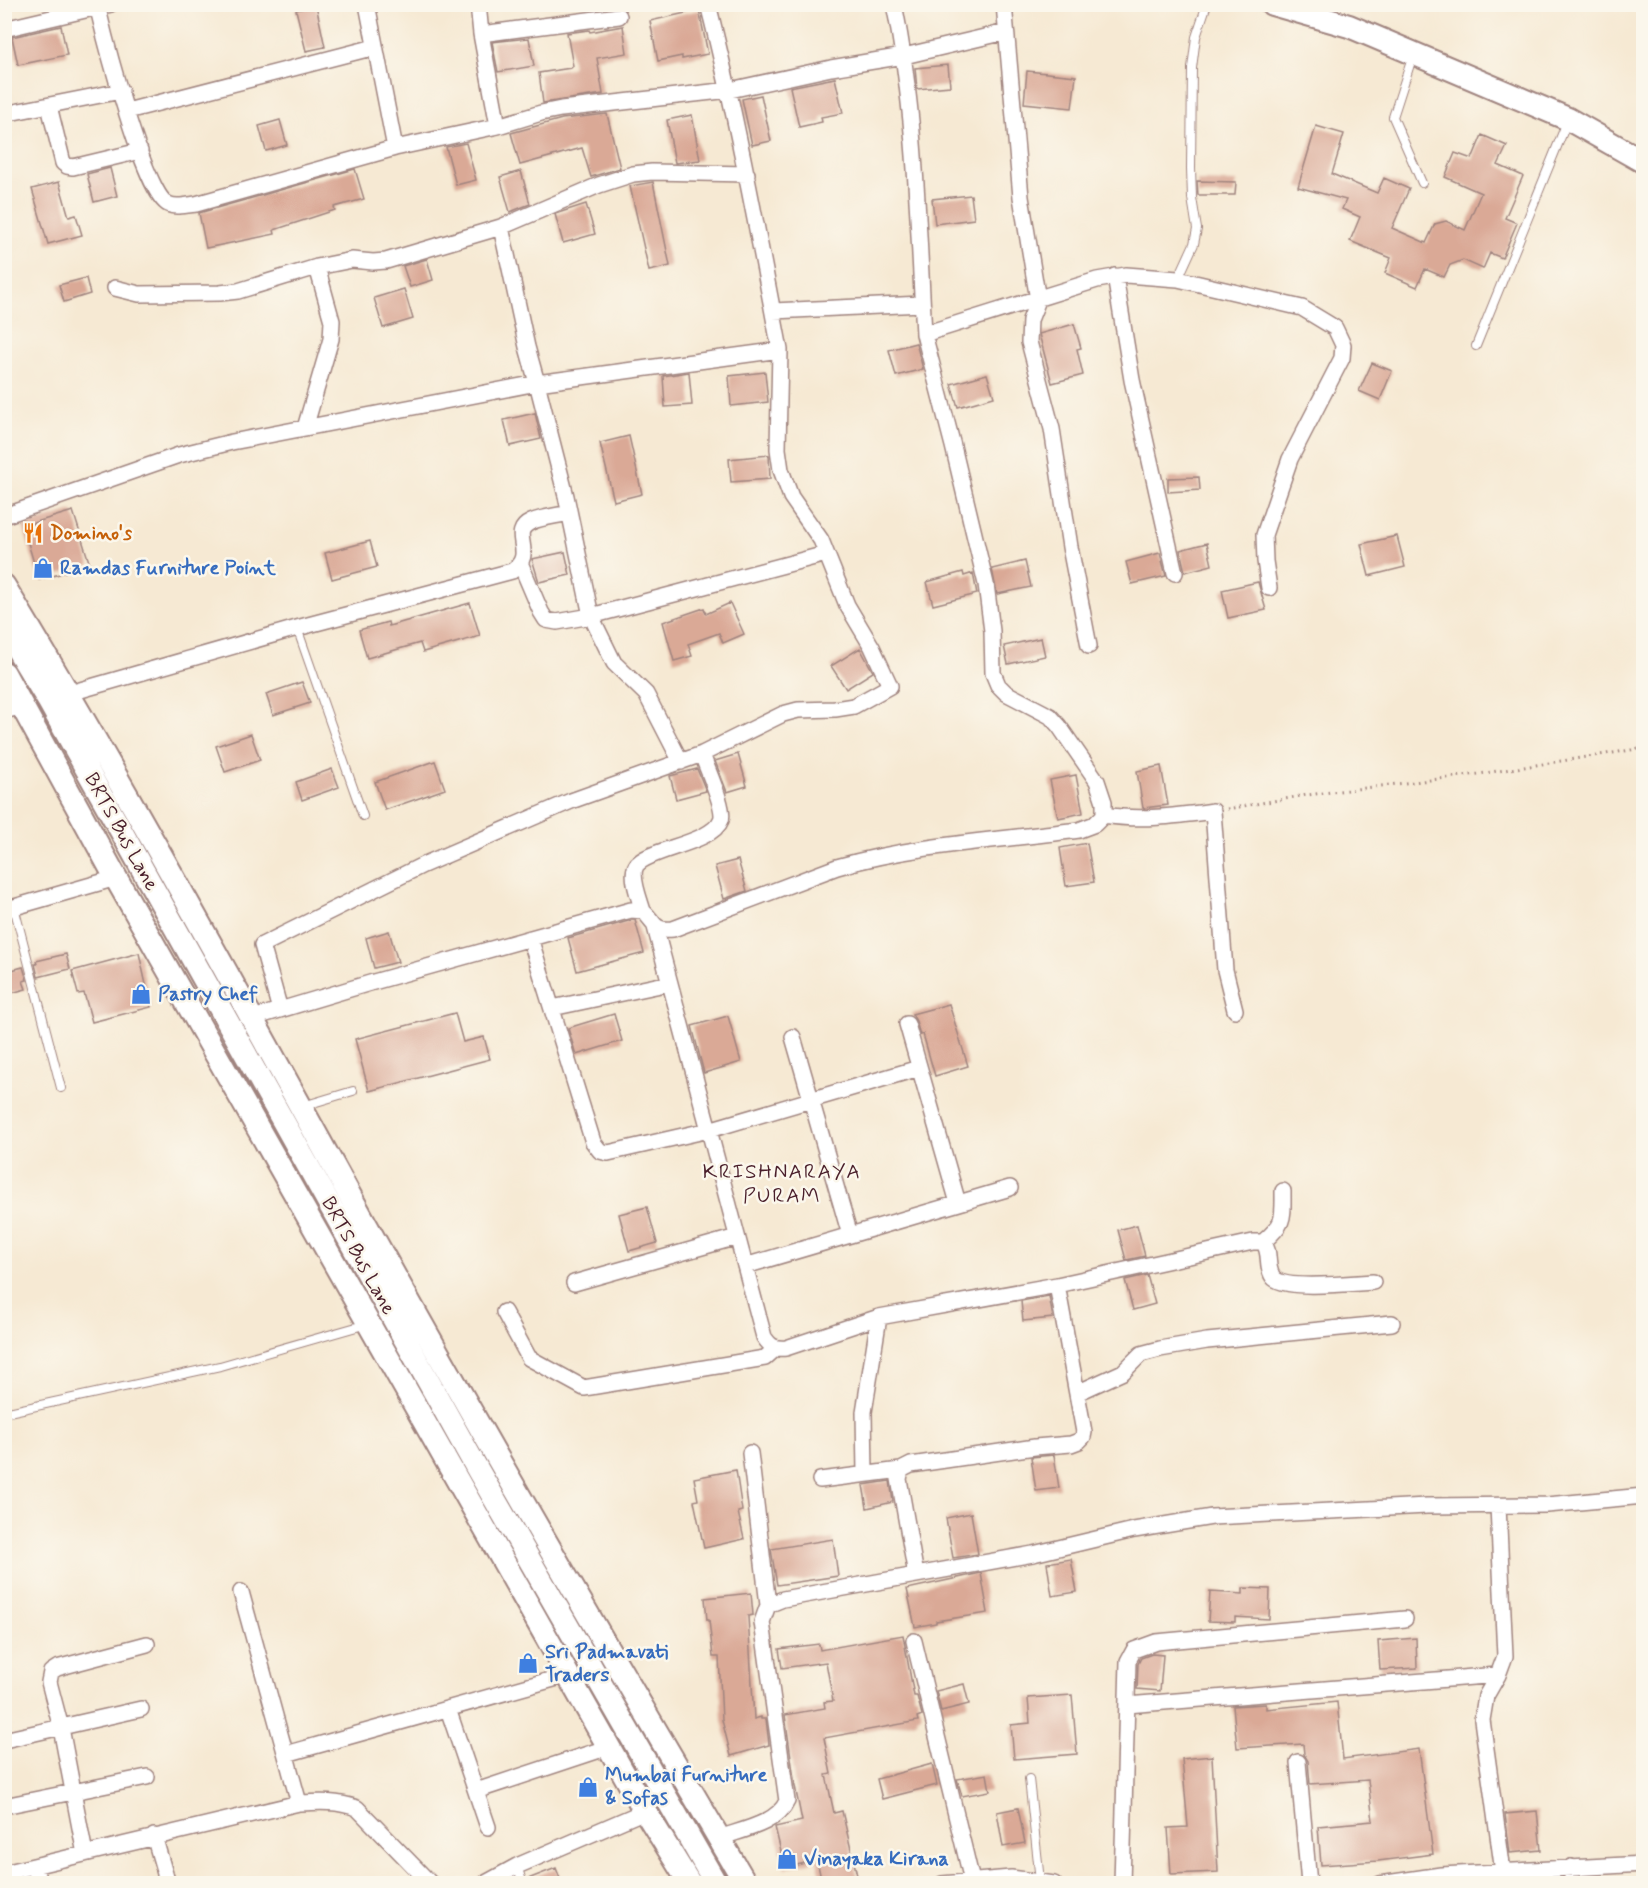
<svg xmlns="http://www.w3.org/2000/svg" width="1648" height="1888" viewBox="0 0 1648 1888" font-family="Mynerve,sans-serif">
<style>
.building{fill:#daa996}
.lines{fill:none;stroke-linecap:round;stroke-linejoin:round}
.service-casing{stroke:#a0847f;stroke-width:10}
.minor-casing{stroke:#a0847f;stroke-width:18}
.primary-casing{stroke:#a0847f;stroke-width:26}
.path{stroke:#a0847f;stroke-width:3;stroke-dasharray:1.5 4.5;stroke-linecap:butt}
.service{stroke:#fff;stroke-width:8}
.minor{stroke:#fff;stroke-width:15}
.primary{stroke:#fff;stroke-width:22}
.labels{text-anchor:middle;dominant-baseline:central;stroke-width:5;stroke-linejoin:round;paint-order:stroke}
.food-label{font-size:20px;font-weight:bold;fill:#c56008;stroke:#fbf7ec;text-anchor:start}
.shop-label{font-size:20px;font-weight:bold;fill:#366cbe;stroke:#fbf7ec;text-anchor:start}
.street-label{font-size:20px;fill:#4a1f2b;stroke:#fbf7ec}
.neighbourhood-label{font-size:21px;letter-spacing:1.5px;fill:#4a1f2b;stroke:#fbf7ec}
</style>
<rect width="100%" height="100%" fill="#fbf7ec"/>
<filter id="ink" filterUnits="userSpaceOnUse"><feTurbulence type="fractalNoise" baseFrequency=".0167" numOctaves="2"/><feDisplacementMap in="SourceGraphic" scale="12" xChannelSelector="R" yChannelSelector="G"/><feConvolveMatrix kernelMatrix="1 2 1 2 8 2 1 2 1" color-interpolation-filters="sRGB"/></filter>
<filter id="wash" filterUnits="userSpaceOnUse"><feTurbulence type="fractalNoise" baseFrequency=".008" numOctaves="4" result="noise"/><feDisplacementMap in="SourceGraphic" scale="24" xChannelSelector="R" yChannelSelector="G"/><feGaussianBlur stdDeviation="1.35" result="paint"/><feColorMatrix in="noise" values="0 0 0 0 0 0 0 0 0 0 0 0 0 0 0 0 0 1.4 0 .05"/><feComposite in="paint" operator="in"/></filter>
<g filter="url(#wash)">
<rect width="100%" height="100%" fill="#f6e9d3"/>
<g id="blocks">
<path class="building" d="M316,5L325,47L306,51L296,10Z
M699,10L708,54L682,59V56L658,61L650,21Z
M61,26L67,55L18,65L12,37Z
M623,26L627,53L597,58L603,94L543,103L539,73L571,68L573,66L567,33L589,30L590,32Z
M529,38L534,66L498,72L492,42Z
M948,65L950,86L917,89L915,68Z
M1027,71L1076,76L1072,108L1024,103Z
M835,78L843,113L821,117L822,122L799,127L790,87Z
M761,95L771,141L752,145L742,99Z
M607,114L620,168L591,177L582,148L520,165L511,133L562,119Z
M692,115L700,160L675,163L667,120Z
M280,120L287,145L266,151L259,126Z
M1316,126L1344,134L1332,174L1377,193L1384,178L1409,189L1392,228L1426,243L1435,224L1446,221L1465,230L1481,193L1445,177L1455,153L1472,159L1482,135L1507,146L1498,165L1523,176L1505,218L1517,223L1502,258L1490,253L1483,269L1463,260L1450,265L1444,277L1425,269L1417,287L1385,273L1391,258L1350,241L1360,217L1342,209L1346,200L1298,187Z
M466,143L476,180L456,185L446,147Z
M110,168L117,196L94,202L87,174Z
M355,169L364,199L334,207L335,210L274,230L275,234L206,248L199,213Z
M521,171L530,204L510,212L500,177Z
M1197,181L1236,182L1235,195H1198Z
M59,182L69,217L76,215L82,235L48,244L32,189Z
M653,182L670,266L649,271L630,186Z
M971,195L974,219L935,224L932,199Z
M586,204L595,234L563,243L555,214Z
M427,259L433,280L410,287L403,266Z
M86,278L90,294L64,302L59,285Z
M404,289L413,319L383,328L374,298Z
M1074,324L1081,348L1077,349L1083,375L1052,383L1039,334Z
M916,343L923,369L896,376L889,350Z
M1372,363L1392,371L1380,400L1359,391Z
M689,372L692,405L665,407L663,376Z
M765,372L768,402L731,406L729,376Z
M987,374L994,397L958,407L951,384Z
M535,413L541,439L510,446L504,420Z
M629,436L642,494L614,501L600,443Z
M769,455L770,479L731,482L729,459Z
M1199,477L1200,490L1168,492V478Z
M73,511L90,565L39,580L23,526Z
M1397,536L1405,567L1369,576L1361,544Z
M370,541L377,567L332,579L325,553Z
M1207,543L1212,565L1185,572L1180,550Z
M565,552L570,575L539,582L532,559Z
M1160,553L1166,576L1132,584L1126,562Z
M1025,561L1031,587L997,594L992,569Z
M963,572L964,576L973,573L977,594L933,605L927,582Z
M1258,582L1266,610L1228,618L1222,590Z
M470,603L480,636L423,652L420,643L367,658L359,630L388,622L389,626Z
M730,603L744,634L723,643L719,633L688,644L692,656L674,661L663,622L704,608L706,614Z
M1041,638L1045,656L1008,664L1004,646Z
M860,648L873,672L846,689L831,666Z
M302,682L310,703L273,715L266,694Z
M251,734L260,760L225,772L216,746Z
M738,754L747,786L727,792L715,761Z
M435,761L445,789L385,810L375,782Z
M1161,766L1168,805L1143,808L1137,771Z
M332,769L339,787L302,800L296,782Z
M697,769L706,791L676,799L670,776Z
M1076,775L1083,813L1058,818L1050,780Z
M1087,843L1094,882L1066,886L1060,848Z
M738,860L747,891L724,899L715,866Z
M632,920H635L644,953L577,971L568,938Z
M389,931L398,962L374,968L366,938Z
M139,953L151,1007L92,1022L84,993L78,994L72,971Z
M66,954L70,969L38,977L35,964H37L36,961Z
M23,967L27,980L23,981L26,989L4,995V972Z
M949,1004L968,1066L935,1076L923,1034L920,1035L916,1021L912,1014Z
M455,1013L463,1042L484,1037L490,1059L369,1091L355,1039Z
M614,1014L622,1041L576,1055L568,1028Z
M728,1016L741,1062L704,1073L692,1026Z
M647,1207L657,1243L629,1251L619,1214Z
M1137,1225L1145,1256L1126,1260L1118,1230Z
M1147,1275L1155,1304L1133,1310L1125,1280Z
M1049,1296L1053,1318L1023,1321L1021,1301Z
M1054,1455L1059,1488L1036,1491L1031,1457Z
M736,1470L742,1511L738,1512L744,1539L704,1548L694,1501L698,1500L694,1478Z
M890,1481L893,1502L867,1508L863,1485Z
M971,1513L978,1554L953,1558L946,1518Z
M833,1539L838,1576L777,1585L771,1549Z
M1071,1559L1077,1592L1052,1596L1047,1563Z
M981,1573L988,1613L936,1621V1623L915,1627L907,1589Z
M1243,1588L1270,1589L1269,1619L1235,1617V1622L1208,1621L1210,1592L1243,1594Z
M751,1593L753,1615L748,1616L754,1719L761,1717V1719H766L769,1745L731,1756L722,1720L719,1657H713L709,1620H707L705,1598Z
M903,1635L914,1696H917L922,1715L917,1717L918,1721L824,1738L831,1774L826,1775L834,1813L842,1811L859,1884H822L817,1860L785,1868L775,1827L802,1821L795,1786L785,1715L825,1708L824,1702L833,1701L826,1662L782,1668L779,1649L819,1644L820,1650Z
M1416,1638L1417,1668L1380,1670L1378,1641Z
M1152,1654L1163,1655L1160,1691L1137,1689L1138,1664L1141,1658Z
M964,1684L969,1704L941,1711L936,1691Z
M1072,1695L1077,1754L1014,1759L1011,1725L1030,1723L1028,1698Z
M1337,1702L1343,1759L1419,1749L1433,1854L1378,1861L1321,1865L1318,1826L1373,1821L1368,1780L1310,1784L1308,1761L1304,1754L1303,1744L1237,1748L1233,1706L1266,1704V1709Z
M1212,1756L1218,1872L1171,1874L1168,1828L1188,1827L1182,1759Z
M932,1764L937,1785L882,1799L877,1779Z
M987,1774L990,1791L962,1796L957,1779Z
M1018,1808L1025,1843L1003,1847L997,1812Z
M1537,1811L1541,1850L1510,1853L1505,1814Z
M556,1868L562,1884H529L528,1879Z"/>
</g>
</g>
<g filter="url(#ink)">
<use href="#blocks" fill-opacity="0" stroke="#a0847f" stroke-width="1.5"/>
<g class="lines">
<g class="service-casing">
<path id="service" d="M1413,55L1393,117L1422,183
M1178,279L1194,244L1197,229L1192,198L1191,168L1192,68L1196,37L1207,4
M1476,346L1567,122
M297,628L363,816
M14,907L61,1088
M303,1106L353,1091
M4,1413L220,1366L367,1324
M1029,1779L1040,1881
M517,1866L523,1884"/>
</g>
<g class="minor-casing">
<path id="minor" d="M367,4L395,148
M478,4L481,34L498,126
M708,4C737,119 758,234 780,350L537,383L527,347L501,227L599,185L633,174L652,172L747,174
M894,4C916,113 918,224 924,334
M1004,4L1021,197L1038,300L1030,320L1029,342L1052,429L1070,547L1089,646
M98,9C105,39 145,195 168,204C175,208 188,205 196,204L395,148L498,126L541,113L561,109L730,90L831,68L904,56L1006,32
M4,29L111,4
M481,34L619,16
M49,106L63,163L67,166L73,167L140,151
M127,111L375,47
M4,114L121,91
M1115,276L1132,380L1175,573
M115,288L139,294L220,293L238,291L317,267L352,260L373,262L386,261L501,227
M773,311L922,304
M305,428L331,339L332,321L317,267
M4,516L179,455L232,442L537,383L566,496L591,616L614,663L646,694L681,762
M521,565L541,612L546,620L557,622L591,616L826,554
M70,693L297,628L512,571C538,553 507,533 531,522C542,517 557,516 569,513
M4,711L23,706
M1104,815C1141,821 1176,816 1213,811L1225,970L1235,1010
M4,910L116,878
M643,911C640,900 630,877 636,866C646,849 712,844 721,820C726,809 706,767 702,754
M655,927L764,1337C770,1346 774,1349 786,1348L879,1317L1057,1285L1253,1242H1263C1272,1253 1265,1266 1273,1277C1283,1291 1355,1283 1373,1282
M530,938L593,1142L600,1151L608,1153L709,1130L919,1068
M552,1008L670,983
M280,1010L262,945L423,865L571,801L702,754L783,714L798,710L835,709L854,706L890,686L872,647L847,605L821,540L791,497L781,470L778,449L780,350
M253,1018L370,983L631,910L643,911C656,923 653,931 673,929L837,867C913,845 1000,840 1079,830L1095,824L1104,815V802L1097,781L1059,726L1050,716L1006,693L998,685L993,673L992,631L986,584L953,446L924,334L1097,280L1126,275L1178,279L1302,308L1335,328L1343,345L1342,358L1290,459L1264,535L1265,561L1269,588
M907,1024L958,1203
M793,1037L850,1235
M1263,1242C1285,1223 1283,1220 1283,1191
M745,1266L1010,1188
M574,1283L737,1237
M504,1312L529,1358L584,1388L765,1358L775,1349
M1077,1393L1123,1372L1141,1354L1160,1349L1207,1341L1392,1323
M750,1453L768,1605
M865,1474L864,1412L879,1317
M820,1480L901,1470
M1498,1506L1505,1656L1498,1675L1486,1696L1482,1720L1503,1872
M916,1575L899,1479L901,1470L911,1465L1035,1447L1071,1444L1079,1441L1083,1437L1084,1432L1057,1285
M241,1592L299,1803
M914,1641L972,1881
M1127,1705L1498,1675
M448,1709L488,1827
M4,1740L141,1709
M286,1754L568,1675
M1298,1762L1309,1884
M476,1791L609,1747
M4,1806L147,1777
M154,1836L168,1884
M719,1838C741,1830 777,1824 787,1801L762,1622L768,1605L783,1599L1033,1554L1134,1530L1212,1517L1427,1506L1547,1505L1644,1496
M85,1854L61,1728L49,1682L51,1672L57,1668L147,1644
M35,1866L39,1884
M1571,1867L1573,1884
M4,1873L299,1803C320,1802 337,1801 357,1808L431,1884
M484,1884L517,1866L645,1811
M942,1884L1011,1878L1054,1884
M1122,1884L1128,1661L1134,1650L1156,1642L1405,1619
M1380,1884L1441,1875L1644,1864"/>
</g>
<g class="primary-casing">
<path id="primary" d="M1272,4L1349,26L1568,119L1644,162
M4,586C125,785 236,990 349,1194C477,1426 611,1655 746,1884
M4,627L48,700L479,1472L716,1884
M4,673L116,878L645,1811L690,1884"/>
</g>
<path class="path" d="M1227,809L1307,795L1479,774L1644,748"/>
<use href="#service" class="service"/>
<use href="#minor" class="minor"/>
<use href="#primary" class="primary"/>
</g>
</g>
<defs>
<g id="restaurant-bare" transform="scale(1.62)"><path d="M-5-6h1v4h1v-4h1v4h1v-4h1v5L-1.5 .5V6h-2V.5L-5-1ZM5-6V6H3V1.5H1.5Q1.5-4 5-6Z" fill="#e8710a" stroke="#fbf7ec" stroke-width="2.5" paint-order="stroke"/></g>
<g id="shop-bare" transform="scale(1.62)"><path d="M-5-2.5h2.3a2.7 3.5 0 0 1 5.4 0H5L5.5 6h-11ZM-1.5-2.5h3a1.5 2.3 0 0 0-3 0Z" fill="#3f7fe0" stroke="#fbf7ec" stroke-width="2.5" paint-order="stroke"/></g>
</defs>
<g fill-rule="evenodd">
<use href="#restaurant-bare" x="33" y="533"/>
<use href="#shop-bare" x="43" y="568"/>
<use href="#shop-bare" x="141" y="994"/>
<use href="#shop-bare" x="528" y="1663"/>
<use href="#shop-bare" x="588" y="1787"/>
<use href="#shop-bare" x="787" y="1859"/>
</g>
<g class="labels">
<g class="food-label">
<text x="50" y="533">Domino's</text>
</g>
<g class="shop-label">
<text x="60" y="568">Ramdas Furniture Point</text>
<text x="158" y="994">Pastry Chef</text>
<text x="545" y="1652">Sri Padmavati<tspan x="545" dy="23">Traders</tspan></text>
<text x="605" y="1775">Mumbai Furniture<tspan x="605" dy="23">&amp; Sofas</tspan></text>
<text x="804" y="1859">Vinayaka Kirana</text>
</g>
<g class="street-label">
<text transform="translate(121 832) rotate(61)">BRTS Bus Lane</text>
<text transform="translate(358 1256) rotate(61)">BRTS Bus Lane</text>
</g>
<g class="neighbourhood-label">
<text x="782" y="1172">KRISHNARAYA<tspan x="782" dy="24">PURAM</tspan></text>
</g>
</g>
<rect width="1648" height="1888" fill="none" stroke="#fbf7ec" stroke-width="24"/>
</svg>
